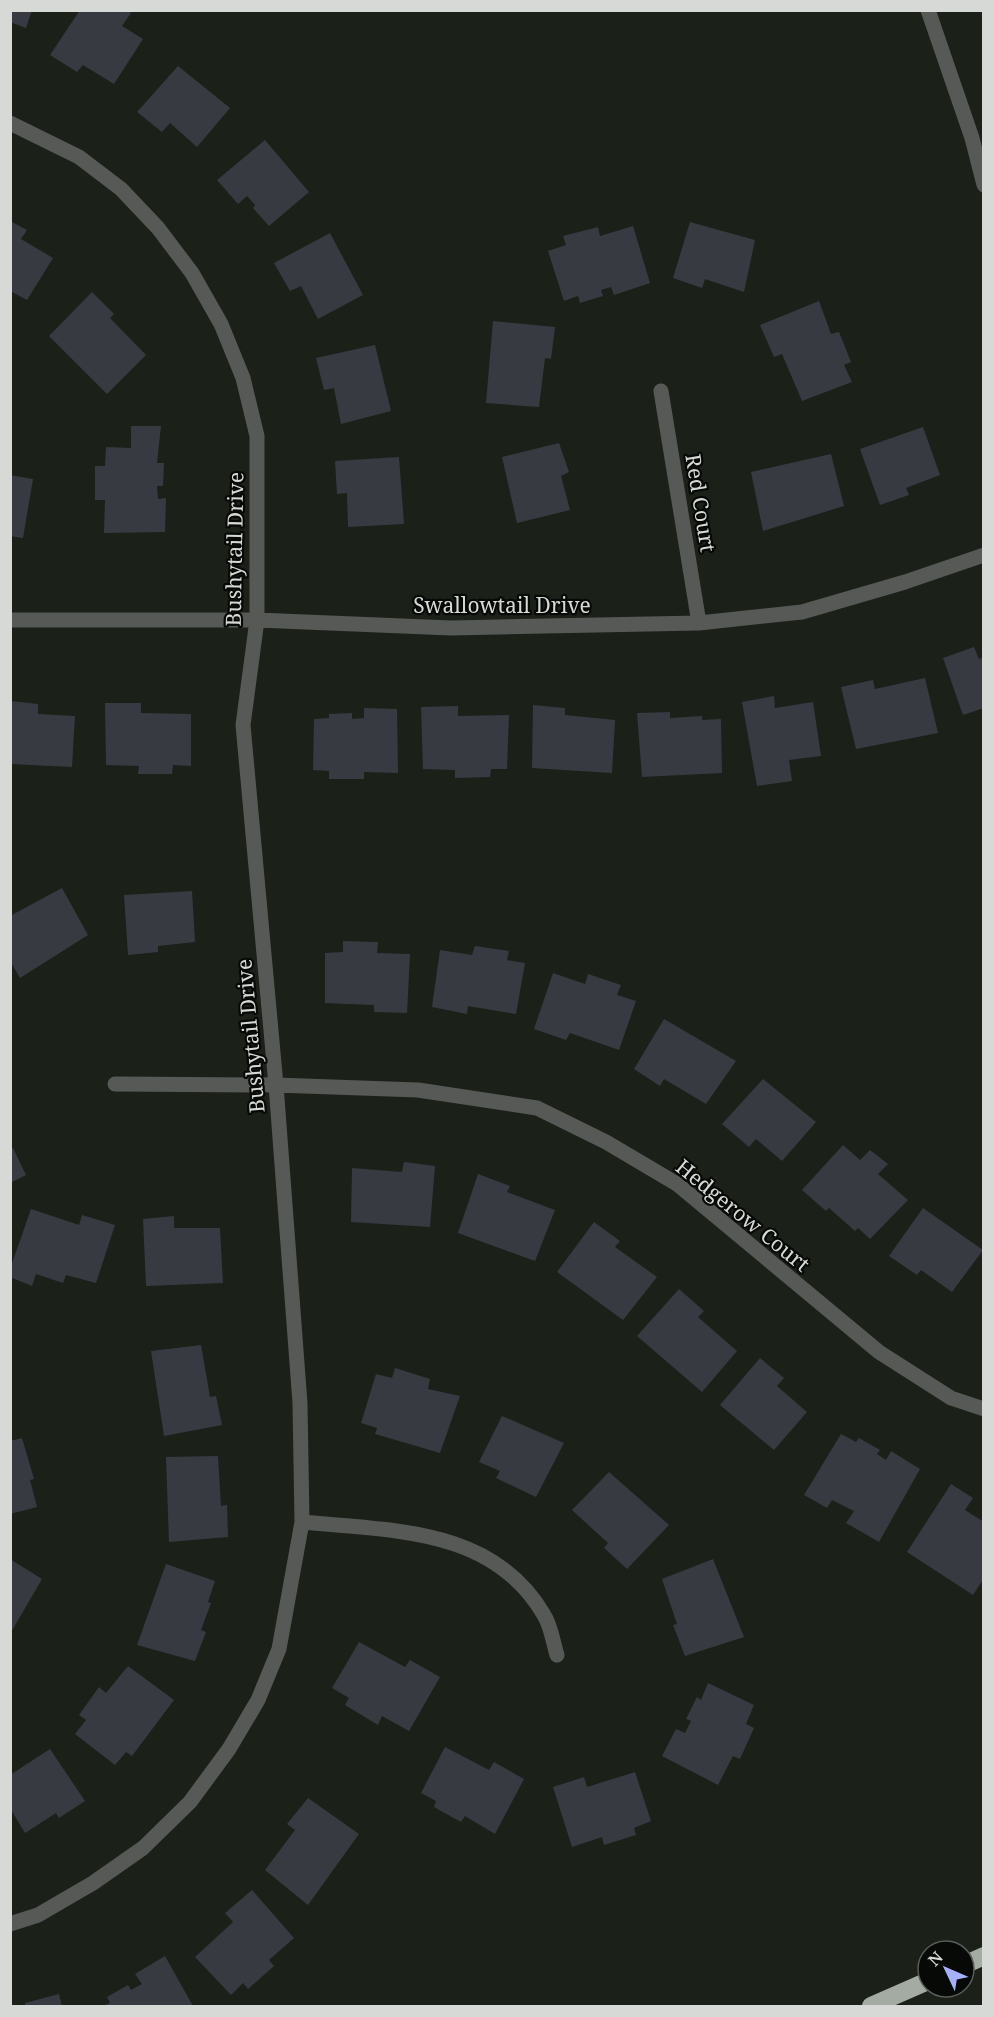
<svg xmlns="http://www.w3.org/2000/svg" width="994" height="2017" viewBox="0 0 994 2017" font-family="'Noto Serif',serif">
<style>
.building{fill:#383a42}
.lines{fill:none;stroke-linecap:round;stroke-linejoin:round}
.minor{stroke:#565955;stroke-width:15}
.motorway{stroke:#a4aba2;stroke-width:18}
.labels{text-anchor:middle;dominant-baseline:central;stroke-width:4.5;stroke-linejoin:round;paint-order:stroke}
.street-label{font-size:21px;fill:#d6d9d5;stroke:#070907}
</style>
<rect width="100%" height="100%" fill="#1b2019"/>
<path class="building" d="M10,10H32L26,28L10,22Z
M80,10H127L131,13L122,26L143,39L114,84L83,65L77,72L50,55Z
M178,66L230,108L197,147L170,123L162,132L137,112Z
M265,140L309,192L269,226L253,208L255,205L247,196L238,204L217,180Z
M10,221L27,230L21,239L53,258L27,300L10,291Z
M690,222L755,240L744,292L705,279L702,288L673,278Z
M633,226L650,283L614,295L611,287L601,290L603,296L580,303L578,296L564,301L548,251L566,245L563,236L598,227L600,236Z
M330,233L363,295L318,319L301,286L290,291L274,263Z
M92,292L114,314L110,318L146,355L107,394L49,336Z
M819,301L831,334L839,332L851,362L844,365L852,382L802,401L782,354L774,357L760,325Z
M493,321L555,327L551,359L545,358L539,407L486,403Z
M375,345L391,411L341,424L334,388L324,390L316,358Z
M131,426H161L157,463H164L163,486H157L158,499L166,498L165,532L104,533L105,500H95V466H105L106,447L131,448Z
M923,427L940,475L906,488L909,495L880,505L860,449Z
M559,443L569,472L561,476L570,510L517,523L502,457Z
M831,454L844,506L763,531L751,472Z
M399,457L404,524L348,527L347,493L337,494L335,461Z
M10,475L33,479L23,538L10,536Z
M974,647L979,659L984,657V708L963,715L943,658Z
M925,678L938,733L856,749L841,687L873,680L875,689Z
M774,696L775,708L813,702L821,756L789,760L792,781L757,786L742,702Z
M10,701L38,704V714L75,716L72,767L10,764Z
M105,703H141V713L191,714V766L173,765L172,774H138L139,766L106,765Z
M533,705L565,708V715L615,720L612,773L532,768Z
M458,706V716L509,715L507,769H491L490,777L455,778V770L423,769L421,707Z
M364,708L397,709L398,773L364,772V779H329V771L313,770L314,719L329,718V714L352,713V719L364,718Z
M670,712V718L702,716V720L721,719L722,773L642,777L637,713Z
M62,888L88,935L20,978L10,961V916Z
M192,891L195,942L158,946V952L128,955L124,895Z
M343,941L378,942L377,953L410,954L407,1013L374,1012V1005L325,1003V953L343,952Z
M475,946L509,951L507,960L525,963L516,1014L468,1006L467,1014L432,1007L440,950L472,955Z
M553,973L585,984L588,974L621,985L617,995L636,1001L619,1050L570,1033L566,1040L534,1029Z
M664,1019L736,1061L706,1104L664,1079L660,1086L634,1069Z
M763,1079L816,1122L782,1161L756,1139L749,1147L722,1124Z
M843,1145L860,1160L870,1150L888,1164L878,1174L908,1200L870,1239L858,1228L855,1231L829,1208L826,1211L802,1190Z
M13,1148L26,1175L10,1183V1149Z
M404,1162L435,1166L430,1227L351,1222L352,1168L402,1172Z
M478,1174L510,1186L507,1192L555,1210L535,1261L458,1233Z
M923,1208L983,1250L952,1292L921,1270L917,1275L889,1256Z
M31,1209L79,1225L82,1215L115,1225L96,1283L66,1275L63,1283L36,1274L32,1286L10,1277V1269Z
M174,1216V1228H220L223,1283L146,1286L143,1219Z
M594,1222L620,1241L615,1247L657,1277L623,1320L557,1272Z
M679,1289L704,1311L698,1317L737,1351L702,1392L637,1336Z
M201,1345L210,1397L216,1396L222,1425L164,1436L151,1351Z
M760,1358L784,1378L777,1386L807,1412L774,1450L720,1405Z
M395,1368L430,1379L428,1389L460,1396L440,1453L375,1434L377,1428L361,1423L376,1374L392,1378Z
M502,1416L564,1443L536,1497L496,1478L500,1471L479,1462Z
M841,1434L856,1442L859,1438L880,1450L877,1454L886,1460L891,1451L920,1469L879,1542L846,1523L854,1511L832,1500L827,1508L804,1495Z
M22,1438L34,1479L30,1480L37,1507L10,1514V1441Z
M218,1456L221,1506L227,1505L228,1537L169,1542L166,1457Z
M609,1472L669,1525L627,1569L604,1548L608,1543L572,1510Z
M951,1484L973,1498L965,1510L984,1522V1578L973,1595L907,1552Z
M10,1559L42,1579L10,1634Z
M713,1559L744,1637L685,1656L673,1625L677,1624L662,1579Z
M166,1564L215,1581L208,1602L211,1603L201,1630L206,1632L195,1661L137,1645Z
M359,1642L405,1667L410,1660L440,1677L409,1731L382,1716L378,1725L345,1705L349,1698L332,1688Z
M128,1666L174,1700L132,1756L126,1752L115,1765L75,1734L86,1720L79,1715L99,1687L106,1693Z
M708,1683L754,1705L746,1724L754,1728L740,1759L733,1756L718,1785L662,1756L676,1729L685,1733L691,1721L686,1719L697,1697L701,1700Z
M445,1747L489,1770L494,1762L524,1779L495,1834L465,1816L461,1822L434,1807L436,1801L421,1793Z
M50,1749L85,1801L59,1818L56,1813L25,1833L10,1808V1775Z
M635,1772L651,1821L634,1828L636,1835L604,1845L602,1837L572,1847L553,1787L584,1777L587,1787Z
M308,1798L359,1834L308,1905L265,1870L295,1830L287,1824Z
M252,1890L294,1938L269,1960L274,1966L248,1989L243,1983L231,1995L195,1957L233,1922L225,1913Z
M165,1956L193,2006H103L110,2003L107,1997L128,1985L131,1990L142,1984L135,1974Z
M59,1994L62,2006H25V2003Z"/>
<g class="lines">
<path class="minor" d="M928,10L972,138L984,185
M10,123L79,157L121,189L158,228L192,273L221,324L243,378L257,436V620L243,725L276,1085L300,1403L302,1522L279,1649L258,1700L229,1749L190,1802L143,1848L93,1883L38,1915L10,1924
M661,391L699,623
M10,620H257L451,628L699,623L802,612L905,582L984,555
M115,1084L276,1085L418,1090L537,1108L606,1142L677,1184L879,1352L951,1398L984,1409
M302,1522C392,1531 493,1527 544,1615C551,1626 553,1642 557,1655"/>
<path class="motorway" d="M964,1965L984,1956
M871,2006L928,1981"/>
</g>
<g class="labels">
<g class="street-label">
<text transform="translate(701 503) rotate(81)">Red Court</text>
<text transform="translate(234 549) rotate(-89)">Bushytail Drive</text>
<text x="502" y="605">Swallowtail Drive</text>
<text transform="translate(250 1036) rotate(-95)">Bushytail Drive</text>
<text transform="translate(743 1215) rotate(39)">Hedgerow Court</text>
</g>
</g>
<rect width="994" height="2017" fill="none" stroke="#d6d9d5" stroke-width="24"/>
<g transform="translate(946 1969) rotate(314)"><circle r="28" fill="#070907" stroke="#5a5c59" stroke-width="1.5"/>
<path d="M0-4.5L10 22L0 15L-10 22Z" fill="#a6b1fc"/>
<text y="-9" font-size="16" font-weight="bold" text-anchor="middle" fill="#d6d9d5">N</text>
</g>
</svg>
